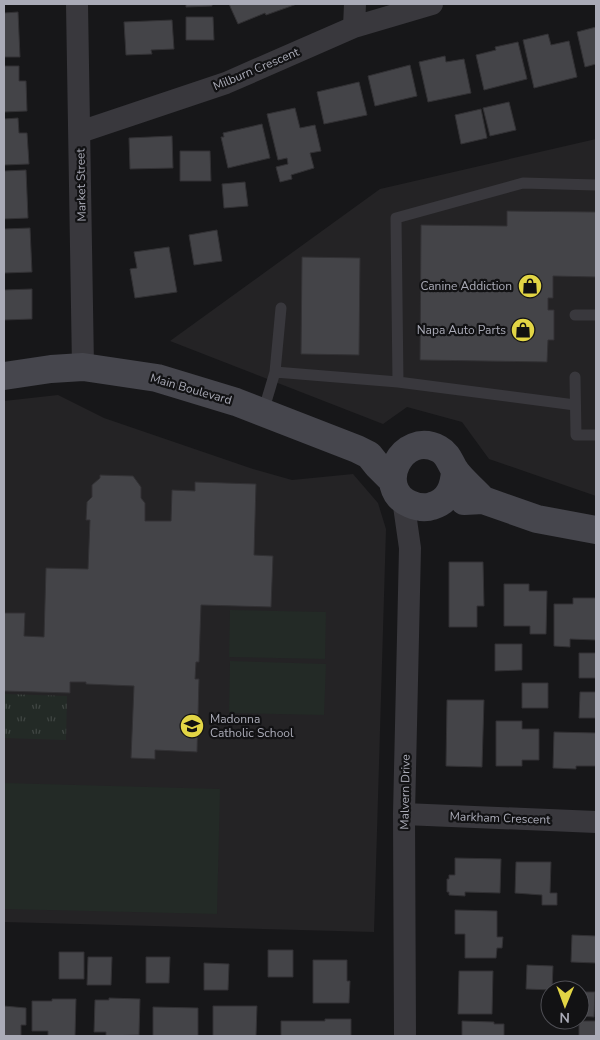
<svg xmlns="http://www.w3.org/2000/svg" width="600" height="1040" viewBox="0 0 600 1040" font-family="'Nunito Sans',sans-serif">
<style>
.built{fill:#242325}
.park{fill:url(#park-tufts)}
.pitch{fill:#232a26}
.building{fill:#444448;stroke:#323134}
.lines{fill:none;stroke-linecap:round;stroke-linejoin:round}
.lane{stroke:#39383d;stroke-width:11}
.street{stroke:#39383d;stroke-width:22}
.secondary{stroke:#46464d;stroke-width:28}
.labels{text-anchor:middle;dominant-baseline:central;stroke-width:4.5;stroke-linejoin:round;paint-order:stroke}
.street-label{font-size:12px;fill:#aaabb7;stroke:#121214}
.poi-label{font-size:12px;fill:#aaabb7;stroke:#121214;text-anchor:end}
</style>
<defs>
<pattern id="park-tufts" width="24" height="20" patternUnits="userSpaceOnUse" patternTransform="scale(1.25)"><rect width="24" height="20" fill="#232a26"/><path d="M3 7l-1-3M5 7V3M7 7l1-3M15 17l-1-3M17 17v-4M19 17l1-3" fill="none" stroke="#404643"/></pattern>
</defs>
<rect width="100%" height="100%" fill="#171719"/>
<path class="built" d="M596,139V496L489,459L462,422L407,407L383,424L170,341L380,189Z
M58,395L104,418L253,469L292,480L353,474L378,503L386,529L374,932L4,922V401Z"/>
<path class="park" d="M4,694L67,696L66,740L4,738Z"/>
<path class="pitch" d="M230,610L326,612L325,659L229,657Z
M230,661L326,664L324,715L229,713Z
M4,783L220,789L217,914L4,909Z"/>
<path class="building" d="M186,4H212V6L186,7Z
M229,4H297L266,15L265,13L238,24Z
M18,12L20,57H4V13Z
M186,17H213L214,40H186Z
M172,20L174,49L151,50L152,54L126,55L124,22Z
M596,27V64L585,67L577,32Z
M548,34L551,45L569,41L577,77L534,88L523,40Z
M518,42L527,79L484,90L476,55L496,50L495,47Z
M445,56L446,62L464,59L471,93L428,102L419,62Z
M410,65L417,96L375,106L368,76Z
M4,66H19V81H26L27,111L4,112Z
M359,82L367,115L324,124L317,92Z
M509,102L516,130L490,136L483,108Z
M295,108L300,128L315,125L321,151L310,153L314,168L291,175L292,179L280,182L276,167L288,164L287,158L278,160L267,114Z
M481,109L487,138L461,144L455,115Z
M18,118L19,133H27L29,164L4,165V119Z
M262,124L270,158L228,168L221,137H224L223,133Z
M172,136L173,168L130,169L129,138Z
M180,151H210L211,181H180Z
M26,170L28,218L4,219V171Z
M245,182L248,206L224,208L222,184Z
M507,211L596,212V277L553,276V298H548V310H554V340H548L547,362L420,360L421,225L507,226Z
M30,228L32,272L4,273V229Z
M217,230L222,261L194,265L189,235Z
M169,247L177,292L135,298L130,269L137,268L134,252Z
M302,257L360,258L359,355L301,354Z
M32,289V319L4,320V290Z
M100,475L133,476L141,487V498L145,503V521H171L172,490L195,491V482L256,484L254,555L273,556L271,607L201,605L199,662H196L195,679H199L197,752L155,750V759L131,758L134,686L86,684V682H70V693L4,691V613H25L24,636L44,637L46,568L88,569L90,520H86L87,502L92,497V485L100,478Z
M449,562H483L484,606H477V627H449Z
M504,584H529V591H547L546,634H530V626H504Z
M573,598H596V640L570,639V647L554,646V604H573Z
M495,644H522V670L495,671Z
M579,653H596V678H579Z
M522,683H548V708H522Z
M580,692H596V718H579Z
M447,700H484L482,767L446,766Z
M496,721H522V729H539V760H522V766H496Z
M554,732L596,733V766H576V769L553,768Z
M455,858L501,859L500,893L465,892V896L449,895V892H447V879H449V875H455Z
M516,862H551L550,893H557V905H542V895L515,893Z
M455,910L497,911V937H503L502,948H497L496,958H465V934H455Z
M572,935L596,936V963L571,962Z
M268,950H293V977H268Z
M59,952H84V979H59Z
M88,957H112L111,985H87Z
M146,957H170L169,983H146Z
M313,960H347V981H350L349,1003H313Z
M204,963L229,964L228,990H204Z
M527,965L553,966L552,990L526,989Z
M459,971H493L492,1014H458Z
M580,992H595L594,1017L580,1016Z
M109,998L140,999L139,1035L106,1036V1032H94L95,1000H109Z
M52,999H76L75,1036H48V1031H32V1001H52Z
M4,1006L26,1008V1025H21V1036H4Z
M213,1006H257L256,1036H213Z
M153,1007L198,1008V1036H153Z
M325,1019H351V1036H281V1021H325Z
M462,1021L494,1022V1024H504V1036H462Z
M579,1021H596V1036H579Z"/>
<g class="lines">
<path class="lane" d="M575,315H596
M275,372L281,308
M575,377L576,435H596
M398,382L396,218L523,183L596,185
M263,412L275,372L398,382L575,405"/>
<path class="street" d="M77,4L83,367
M354,27L355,4
M80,132L226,83L354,27L432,4
M403,499L410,548L404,814L405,1036
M404,814L596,822"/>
<path class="secondary" d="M4,376L51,369L83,367L157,378L236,402L357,449L369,455L377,465L393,481
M455,471C454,487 449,501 432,506C424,509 417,507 410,504C373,488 402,429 439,449C450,455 450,465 457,473C465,483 475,491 483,500
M464,501L483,500L537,519L596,530"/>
</g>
<defs>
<g id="shop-disc" transform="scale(1.25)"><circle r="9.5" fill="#e2d545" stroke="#121214"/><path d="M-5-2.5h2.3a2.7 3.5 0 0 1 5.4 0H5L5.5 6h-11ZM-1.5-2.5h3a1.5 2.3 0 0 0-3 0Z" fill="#111"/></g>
<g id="school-disc" transform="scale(1.25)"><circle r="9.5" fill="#e2d545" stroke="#121214"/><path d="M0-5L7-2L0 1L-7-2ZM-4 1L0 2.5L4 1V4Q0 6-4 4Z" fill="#111"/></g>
</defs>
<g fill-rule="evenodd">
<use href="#shop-disc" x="530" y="286"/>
<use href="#shop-disc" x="523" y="330"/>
<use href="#school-disc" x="192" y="726"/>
</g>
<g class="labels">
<g class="street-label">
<text transform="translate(256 69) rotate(-23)">Milburn Crescent</text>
<text transform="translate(81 185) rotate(-91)">Market Street</text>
<text transform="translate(191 389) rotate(16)">Main Boulevard</text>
<text transform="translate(405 792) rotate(-89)">Malvern Drive</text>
<text transform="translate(500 818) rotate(2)">Markham Crescent</text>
</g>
<g class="poi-label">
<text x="512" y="286">Canine Addiction</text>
<text x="506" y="330">Napa Auto Parts</text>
<text x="210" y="719" text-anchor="start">Madonna<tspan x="210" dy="14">Catholic School</tspan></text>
</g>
</g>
<rect width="600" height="1040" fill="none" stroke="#aaabb7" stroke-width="10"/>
<g transform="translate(565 1005) rotate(181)"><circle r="24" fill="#121214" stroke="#4f4f55"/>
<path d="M0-4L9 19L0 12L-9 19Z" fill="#e2d545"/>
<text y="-8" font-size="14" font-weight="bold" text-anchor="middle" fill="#aaabb7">N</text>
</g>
</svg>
